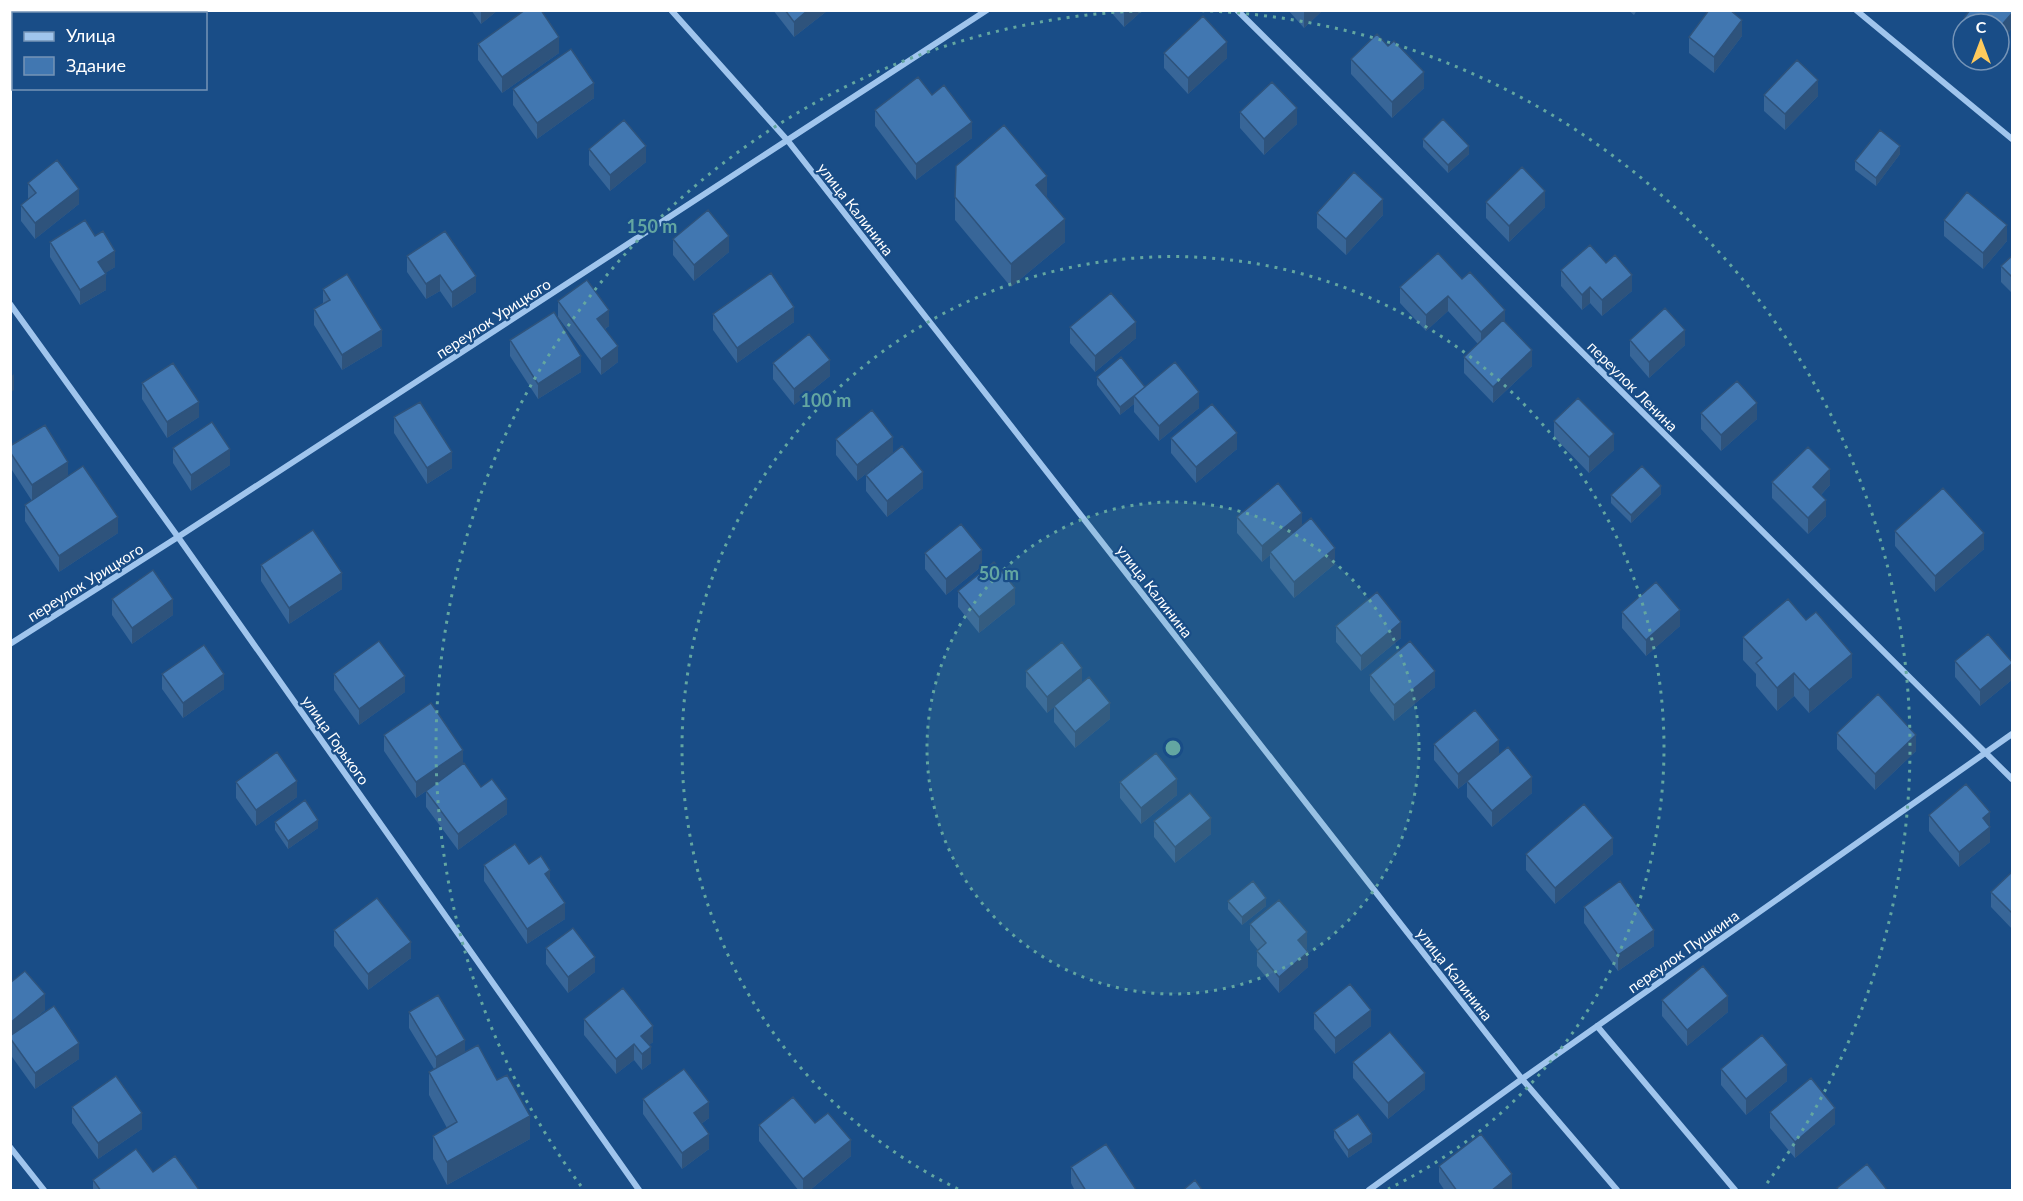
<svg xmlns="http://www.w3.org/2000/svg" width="2023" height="1201" viewBox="0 0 2023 1201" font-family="Lato,sans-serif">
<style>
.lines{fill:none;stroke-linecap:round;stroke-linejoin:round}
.minor{stroke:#a0c5ed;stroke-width:6}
.wall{fill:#386698}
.shaded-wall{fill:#2e537c}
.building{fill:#4177b1;stroke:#2e537c;stroke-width:1.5}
.ring{fill:none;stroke:#63a6a1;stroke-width:3;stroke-dasharray:3 6}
.labels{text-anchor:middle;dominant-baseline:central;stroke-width:4.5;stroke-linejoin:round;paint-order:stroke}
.street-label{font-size:15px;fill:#fff;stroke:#194d87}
.centre{fill:#63a6a1;stroke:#194d87;stroke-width:3}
.ring-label{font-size:18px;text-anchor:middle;font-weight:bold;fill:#63a6a1;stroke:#194d87;stroke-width:4.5;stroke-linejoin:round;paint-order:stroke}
</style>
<rect width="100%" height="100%" fill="#194d87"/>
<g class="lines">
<path class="minor" d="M671,10L788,141L1522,1079L1617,1190
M1237,10L2012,779
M1856,10L2012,139
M10,304L178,537L639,1190
M10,644L178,537L987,10
M1597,1026L1735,1190
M10,1147L44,1190
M1369,1190L1522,1079L2012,734"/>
</g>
<path class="wall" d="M471,10H498L481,24Z
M773,10H827V11L794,37Z
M1109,10H1143L1124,27Z
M1288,10H1323L1304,28Z
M1628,10H1637L1634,15Z
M1970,10H2013V27L1999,44V24H1964V18Z
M1742,36L1714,73L1689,53V37Z
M478,44L559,53L502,93L478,60Z
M1164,53L1227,58L1188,94L1164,68Z
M1351,59L1424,88L1392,118L1351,74Z
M513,89L594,98L537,139L513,105Z
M1764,95L1818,96L1785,130L1764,111Z
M875,110L972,138L916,180L875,126Z
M1240,112L1297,124L1264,155L1240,128Z
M1423,139L1469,154L1448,173L1423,147Z
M589,149L646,162L610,191L589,165Z
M1900,154L1876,186L1855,170V161Z
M28,183L79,204L35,239L21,221V205L28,199Z
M955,197L1065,242L1011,287L955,220Z
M1486,202L1545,207L1509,242L1486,218Z
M1317,213L1383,215L1346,255L1317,228Z
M1944,220L2007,241L1983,269L1944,236Z
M95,236L115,267L105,273L106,290L80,305L50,257V242Z
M673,239L729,252L694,281L673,255Z
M2013,255V294L2001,282V266Z
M407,256L476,292L452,308L440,291L426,299L407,272Z
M1561,270L1632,291L1602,316L1590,303L1582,310L1561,286Z
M1462,279L1505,322L1532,366L1493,403L1464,373V357L1478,344L1448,311L1426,331L1400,303V287Z
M323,289L382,346L342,370L314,325V309L323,303Z
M558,301L609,326L605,329L618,362L601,375L558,317Z
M713,314L794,322L737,363L713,330Z
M1070,327L1136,338L1095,372L1070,343Z
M510,340L581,372L538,399L510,356Z
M1630,340L1685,345L1649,378L1630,356Z
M773,363L830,376L794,405L773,379Z
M1097,377L1145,387L1199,408L1159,441L1134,412V404L1120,415L1097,385Z
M142,383L199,417L167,438L142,399Z
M1701,413L1757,419L1721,451L1701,429Z
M394,417L452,468L427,484L394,433Z
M1554,421L1614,450L1589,473L1554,437Z
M1171,438L1237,449L1196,483L1171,453Z
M836,439L893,452L857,481L836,455Z
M10,446L68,476L118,533L59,572L25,521V505L32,501L10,467Z
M173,448L230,465L191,491L173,463Z
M866,475L923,488L887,517L866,491Z
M1772,482L1830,485L1821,495L1826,516L1808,534L1772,498Z
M1661,494L1631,523L1611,503V495Z
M1237,517L1335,564L1294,598L1270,568V555L1262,562L1237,533Z
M1895,531L1984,549L1935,592L1895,546Z
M925,553L982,566L946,595L925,569Z
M261,565L342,589L289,624L261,581Z
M958,591L1015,604L979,633L958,607Z
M112,599L173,615L132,644L112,615Z
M1622,612L1680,626L1646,656L1622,628Z
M1806,620L1852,677L1809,713L1794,696L1777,711L1756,686V674L1743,660V637Z
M1336,626L1401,638L1361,671L1336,642Z
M1955,661L2013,663V679L1980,706L1955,677Z
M1026,671L1082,683L1110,719L1075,748L1054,722V707L1047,713L1026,687Z
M162,674L224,689L183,718L162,689Z
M334,674L405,692L359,725L334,690Z
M1370,675L1435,687L1394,721L1370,691Z
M1837,733L1916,751L1875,790L1837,749Z
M384,735L463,764L481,787L507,814L458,850L426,807V791L435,785L416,798L384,751Z
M1434,744L1499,754L1532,793L1492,827L1467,797V782L1458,789L1434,760Z
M236,782L297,797L256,826L236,798Z
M1120,782L1177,795L1141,824L1120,798Z
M1929,815L1990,842L1959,867L1929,831Z
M1154,821L1211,834L1175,863L1154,837Z
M275,822L318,828L288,849L275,830Z
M1526,854H1613L1555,904L1526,870Z
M529,864L550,882L565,919L527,944L484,881V865Z
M2013,871V930L1991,907V892Z
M1228,901L1266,906L1242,925L1228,909Z
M1584,907L1654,946L1618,971L1584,923Z
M1250,924L1307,948L1306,949L1308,967L1279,993L1257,966V951L1258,950L1250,940Z
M334,930L411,958L368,990L334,946Z
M546,948L595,972L568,993L546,964Z
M10,983L45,1010L27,1025L79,1059L35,1089L10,1054Z
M1662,1000L1728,1012L1687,1046L1662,1016Z
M409,1012L465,1053L530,1139L447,1185L433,1159V1136L447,1128L429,1095V1072L434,1069L409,1028Z
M1314,1013L1371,1026L1335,1054L1314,1029Z
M584,1019L653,1042L649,1045L651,1063L642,1070L634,1060L616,1074L584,1035Z
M1353,1062L1425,1089L1388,1119L1353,1078Z
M1721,1069L1787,1081L1746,1115L1721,1085Z
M643,1099L709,1118L701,1124L709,1149L682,1169L643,1114Z
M72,1107L142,1129L98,1159L72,1123Z
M1770,1112L1835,1124L1795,1158L1770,1128Z
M815,1123L851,1156L809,1191H799L759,1141V1125Z
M1334,1130L1372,1142L1348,1158L1334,1138Z
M1439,1166L1512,1190L1445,1191L1439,1182Z
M1071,1167L1137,1191H1075L1071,1183Z
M153,1172L200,1191H93V1180Z"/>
<path class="shaded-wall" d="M481,10H498L481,24Z
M808,10L827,11L794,37V22Z
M1125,10H1143L1124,27V12Z
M1305,10H1323L1304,28V12Z
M2013,12V27L1999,44V28Z
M1742,20V36L1714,73V57Z
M559,37V53L502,93V77Z
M1227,42V58L1188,94V78Z
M1424,72V88L1392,118V102Z
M1818,80V96L1785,130V114Z
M594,83V98L537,139V123Z
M1297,108V124L1264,155V139Z
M972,122V138L916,180V164Z
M646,146V162L610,191V175Z
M1469,146V154L1448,173V165Z
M1900,146V154L1876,186V178Z
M1047,176V199L1036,185Z
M79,189V204L35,239V223Z
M1545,191V207L1509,242V226Z
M1383,199V215L1346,255V239Z
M1065,219V242L1011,287V264Z
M2007,225V241L1983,269V253Z
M729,236V252L694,281V265Z
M115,251V267L98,278V262Z
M106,274V290L80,305V290Z
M440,275V291L426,299V284Z
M1632,275V291L1602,316V300Z
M476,276V292L452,308V292Z
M1590,287V303L1582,310V295Z
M1448,296V311L1426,331V315Z
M794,307V322L737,363V348Z
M609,310V326L597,334V319Z
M1505,310V326L1481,348V332Z
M1136,322V338L1095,372V356Z
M382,330V346L342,370V355Z
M1685,330V345L1649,378V362Z
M618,346V362L601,375V359Z
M1532,350V366L1493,403V387Z
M581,356V372L538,399V384Z
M830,360V376L794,405V389Z
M14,374V390L10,393V377Z
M1145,387L1134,396V404L1120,415V407Z
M1199,392V408L1159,441V426Z
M199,402V417L167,438V422Z
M1757,403V419L1721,451V435Z
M1237,433V449L1196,483V467Z
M1614,434V450L1589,473V457Z
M893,437V452L857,481V465Z
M230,449V465L191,491V475Z
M452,452V468L427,484V468Z
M68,462V478L32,501V485Z
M1830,469V485L1813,503V487Z
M923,472V488L887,517V501Z
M1661,486V494L1631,523V515Z
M1826,500V516L1808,534V518Z
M1302,513V528L1270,552V555L1262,562V546Z
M118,517V533L59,572V556Z
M1984,533V549L1935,592V576Z
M1335,548V564L1294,598V582Z
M982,550V566L946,595V579Z
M342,573V589L289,624V608Z
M1015,588V604L979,633V617Z
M173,599V615L132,644V628Z
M1680,610V626L1646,656V640Z
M1401,622V638L1361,671V656Z
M1852,654V677L1809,713V690Z
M2013,663V679L1980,706V690Z
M1082,668V684L1047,713V697Z
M1435,671V687L1394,721V705Z
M1794,673V696L1777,711V688Z
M224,674V689L183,718V703Z
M405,676V692L359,725V709Z
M1110,703V719L1075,748V732Z
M1916,735V751L1875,790V774Z
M1499,740V756L1458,789V774Z
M463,750V765L416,798V782Z
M1532,777V793L1492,827V811Z
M1177,779V795L1141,824V808Z
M297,781V797L256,826V810Z
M507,799V814L458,850V834Z
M1990,812V842L1959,867V852L1983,818Z
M1211,818V834L1175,863V847Z
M318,820V828L288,849V841Z
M1613,838V854L1555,904V888Z
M550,870V886L545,874Z
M1266,898V906L1242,925V917Z
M565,903V919L527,944V929Z
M1654,930V946L1618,971V955Z
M1307,932V948L1298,955V940Z
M411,942V958L368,990V974Z
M1308,952V967L1279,993V977Z
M595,957V972L568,993V977Z
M45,994V1010L11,1038L10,1023Z
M1728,996V1012L1687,1046V1030Z
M1371,1010V1026L1335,1054V1038Z
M653,1026V1042L641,1052V1036Z
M465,1040V1055L436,1073V1057Z
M79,1043V1059L35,1089V1073Z
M634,1044V1060L616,1074V1059Z
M651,1047V1063L642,1070V1054Z
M1787,1065V1081L1746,1115V1099Z
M1425,1073V1089L1388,1119V1103Z
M709,1102V1118L694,1129V1113Z
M1835,1108V1124L1795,1158V1142Z
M142,1113V1129L98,1159V1143Z
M530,1116V1139L447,1185V1162Z
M709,1134V1149L682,1169V1153Z
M1372,1134V1142L1348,1158V1150Z
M851,1140V1156L809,1191H803V1179Z
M1512,1174V1191H1491Z"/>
<path class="building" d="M525,10H541L559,37L502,77L478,44Z
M785,10H808L794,22Z
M1709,10H1730L1742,20L1714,57L1689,37Z
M1970,10H2013V12L1999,28V24H1971L1964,18Z
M1203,16L1227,42L1188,78L1164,53Z
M1377,34L1388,46L1394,41L1424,72L1392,102L1351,59Z
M571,49L594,83L537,123L513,89Z
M1797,60L1818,80L1785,114L1764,95Z
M918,77L932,95L944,85L972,122L916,164L875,110Z
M1272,82L1297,108L1264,139L1240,112Z
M1443,119L1469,146L1448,165L1423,139Z
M624,120L646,146L610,175L589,149Z
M1004,125L1047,176L1036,185L1065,219L1011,264L955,197L956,166Z
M1880,130L1900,146L1876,178L1855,161Z
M57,160L79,189L35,223L21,205L36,193L28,183Z
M1522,167L1545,191L1509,226L1486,202Z
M1354,172L1383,199L1346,239L1317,213Z
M1967,192L2007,225L1983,253L1944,220Z
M708,210L729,236L694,265L673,239Z
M85,220L95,236L103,231L115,251L98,262L106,274L80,290L50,242Z
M445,231L476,276L452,292L440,275L426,284L407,256Z
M1590,245L1606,263L1615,255L1632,275L1602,300L1590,287L1582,295L1561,270Z
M1438,253L1462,279L1470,272L1505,310L1481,332L1448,296L1426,315L1400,287Z
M2013,255V278L2001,266Z
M771,273L794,307L737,348L713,314Z
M347,274L382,330L342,355L314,309L330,300L323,289Z
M587,280L609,310L597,319L618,346L601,359L558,301Z
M1111,293L1136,322L1095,356L1070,327Z
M1665,308L1685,330L1649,362L1630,340Z
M554,312L581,356L538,384L510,340Z
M1503,320L1532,350L1493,387L1464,357Z
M809,334L830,360L794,389L773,363Z
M1121,357L1145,387L1120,407L1097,377Z
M1175,362L1199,392L1159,426L1134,396Z
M173,363L199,402L167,422L142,383Z
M1737,381L1757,403L1721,435L1701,413Z
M1578,398L1614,434L1589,457L1554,421Z
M420,402L452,452L427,468L394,417Z
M1212,404L1237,433L1196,467L1171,438Z
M872,410L893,437L857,465L836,439Z
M212,422L230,449L191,475L173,448Z
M45,425L68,462L32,485L10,452V446Z
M902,446L923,472L887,501L866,475Z
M1808,447L1830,469L1813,487L1826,500L1808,518L1772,482Z
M83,466L118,517L59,556L25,505Z
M1642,466L1661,486L1631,515L1611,495Z
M1278,483L1302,513L1262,546L1237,517Z
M1943,488L1984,533L1935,576L1895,531Z
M1311,518L1335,548L1294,582L1270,552Z
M961,524L982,550L946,579L925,553Z
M313,530L342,573L289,608L261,565Z
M994,562L1015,588L979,617L958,591Z
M153,570L173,599L132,628L112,599Z
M1656,582L1680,610L1646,640L1622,612Z
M1377,592L1401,622L1361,656L1336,626Z
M1788,599L1806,620L1816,612L1852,654L1809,690L1794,673L1777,688L1756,663L1762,658L1743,637Z
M1988,634L2013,663L1980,690L1955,661Z
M379,641L405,676L359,709L334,674Z
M1410,641L1435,671L1394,705L1370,675Z
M1062,642L1082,668L1047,697L1026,671Z
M204,645L224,674L183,703L162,674Z
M1089,677L1110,703L1075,732L1054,706Z
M1878,694L1916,735L1875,774L1837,733Z
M431,703L463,750L416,782L384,735Z
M1475,710L1499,740L1458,774L1434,744Z
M1508,747L1532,777L1492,811L1467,781Z
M277,752L297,781L256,810L236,782Z
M1156,753L1177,779L1141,808L1120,782Z
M464,763L481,787L492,779L507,799L458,834L426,791Z
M1966,784L1990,812L1983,818L1990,827L1959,852L1929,815Z
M1190,793L1211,818L1175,847L1154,821Z
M305,800L318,820L288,841L275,822Z
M1584,804L1613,838L1555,888L1526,854Z
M515,844L529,864L541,856L550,870L545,874L565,903L527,929L484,865Z
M2013,871V914L1991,892Z
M1253,881L1266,898L1242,917L1228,901Z
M1620,881L1654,930L1618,955L1584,907Z
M377,898L411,942L368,974L334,930Z
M1279,900L1307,932L1298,940L1308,952L1279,977L1257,951L1266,943L1250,924Z
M573,928L595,957L568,977L546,948Z
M1703,966L1728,996L1687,1030L1662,1000Z
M25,971L45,994L10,1023V983Z
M1350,984L1371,1010L1335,1038L1314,1013Z
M623,988L653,1026L641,1036L651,1047L642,1054L634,1044L616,1059L584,1019Z
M438,995L465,1040L436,1057L409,1012Z
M54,1006L79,1043L35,1073L10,1038V1036Z
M1390,1032L1425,1073L1388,1103L1353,1062Z
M1762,1035L1787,1065L1746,1099L1721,1069Z
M478,1045L497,1080L507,1075L530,1116L447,1162L433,1136L457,1122L429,1072Z
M684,1069L709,1102L694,1113L709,1134L682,1153L643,1099Z
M116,1076L142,1113L98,1143L72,1107Z
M1811,1078L1835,1108L1795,1142L1770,1112Z
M793,1097L815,1123L828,1113L851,1140L803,1179L759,1125Z
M1358,1114L1372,1134L1348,1150L1334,1130Z
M1481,1134L1512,1174L1491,1191H1457L1439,1166Z
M1106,1144L1137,1191H1086L1071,1167Z
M136,1149L153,1172L175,1156L200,1191H101L93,1180Z
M1867,1164L1888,1191H1839L1837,1188Z
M1195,1180L1203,1191H1182Z"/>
<circle cx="1173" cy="748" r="246" fill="#63a6a1" fill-opacity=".12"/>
<g class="ring">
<circle cx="1173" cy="748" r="246"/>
<path d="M958 1189A491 491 0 1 1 1388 1189"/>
<path d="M581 1186A737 737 0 1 1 1765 1186"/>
</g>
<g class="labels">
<g class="street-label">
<text transform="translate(856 209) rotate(52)">улица Калинина</text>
<text transform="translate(493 318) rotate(-33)">переулок Урицкого</text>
<text transform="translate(1633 386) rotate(45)">переулок Ленина</text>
<text transform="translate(85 582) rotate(-32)">переулок Урицкого</text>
<text transform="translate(1155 591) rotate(52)">улица Калинина</text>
<text transform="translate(336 740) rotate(55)">улица Горького</text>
<text transform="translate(1683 951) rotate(-35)">переулок Пушкина</text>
<text transform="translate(1455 974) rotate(52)">улица Калинина</text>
</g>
</g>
<circle cx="1173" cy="748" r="9" class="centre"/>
<g class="ring-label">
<text x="652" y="233">150 m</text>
<text x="826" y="407">100 m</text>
<text x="999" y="580">50 m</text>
</g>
<rect width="2023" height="1201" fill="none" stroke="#ffffff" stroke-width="24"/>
<rect x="12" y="12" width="195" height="78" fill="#194d87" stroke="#7594b7" stroke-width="1.5"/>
<rect x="24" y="32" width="30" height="9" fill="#a0c5ed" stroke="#7594b7" stroke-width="1.5"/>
<text x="66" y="42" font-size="18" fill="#ffffff">Улица</text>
<rect x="24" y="57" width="30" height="18" fill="#4177b1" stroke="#7594b7" stroke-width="1.5"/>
<text x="66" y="72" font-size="18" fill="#ffffff">Здание</text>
<g transform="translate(1981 42)"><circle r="28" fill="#194d87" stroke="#7594b7" stroke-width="1.5"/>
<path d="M0-4.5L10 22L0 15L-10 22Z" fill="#ffca5c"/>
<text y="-9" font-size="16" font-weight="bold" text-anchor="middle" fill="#ffffff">С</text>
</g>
</svg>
